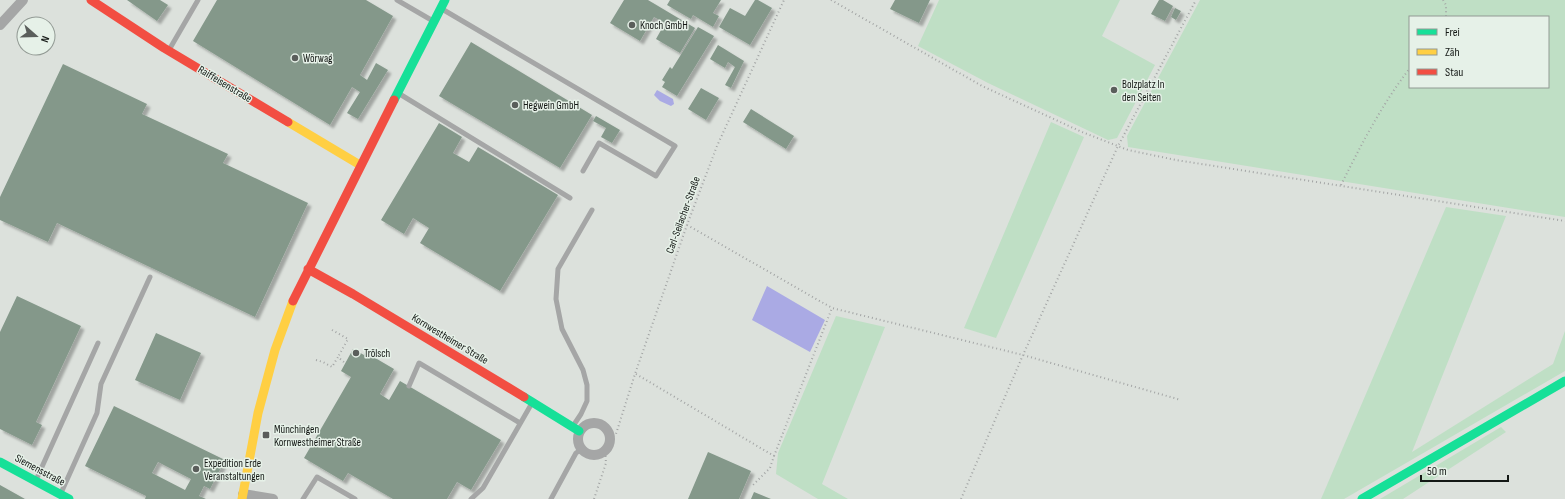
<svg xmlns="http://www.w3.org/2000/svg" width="1565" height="499" viewBox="0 0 1565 499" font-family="'Sofia Sans Condensed',sans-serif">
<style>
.green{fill:#bfdfc5;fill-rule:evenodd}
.water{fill:#aaaae4}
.building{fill:#84988a;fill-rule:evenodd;filter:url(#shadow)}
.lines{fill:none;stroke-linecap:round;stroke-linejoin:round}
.path{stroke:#a3a5a5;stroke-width:2;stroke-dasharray:1 3;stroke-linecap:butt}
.lane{stroke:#a5a6a6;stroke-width:5}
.street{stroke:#a5a6a6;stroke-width:10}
.fast{stroke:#16e098;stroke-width:9}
.slow{stroke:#ffcf43;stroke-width:9}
.jam{stroke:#f24e42;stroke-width:9}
.poi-dot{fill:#5a5e5b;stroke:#e6f1e8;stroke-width:1.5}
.labels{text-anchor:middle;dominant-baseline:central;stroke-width:3;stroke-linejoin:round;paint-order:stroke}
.poi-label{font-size:11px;fill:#141815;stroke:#e6f1e8;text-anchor:start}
.street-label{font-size:11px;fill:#141815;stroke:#e6f1e8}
</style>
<defs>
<filter id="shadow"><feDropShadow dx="3.5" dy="3.5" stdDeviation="1" flood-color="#0004"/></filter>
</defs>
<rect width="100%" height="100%" fill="#dce1dc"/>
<path class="green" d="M939,0H1120L1102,36L1155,65L1117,138L1108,140L988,83L918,46Z
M1200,0H1565V217L1128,147L1127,136ZM1410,17H1548V87H1410Z
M1051,122L1084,137L996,338L964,328Z
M1446,207L1506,216L1412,452L1553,364L1565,331V371L1344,499H1321Z
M836,316L885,327L822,484L848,499H818L776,474L778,453Z
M1501,427L1506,432L1403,499H1380Z"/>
<path class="water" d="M657,90L673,99L674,104L671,106L660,101L654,95Z
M767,286L825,320L810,352L752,320Z"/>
<path class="building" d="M127,0H160L168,5L157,21Z
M217,0H366L393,16L360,75L367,80L376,63L388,70L358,119L347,113L360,92L352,87L330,125L193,41Z
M624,0H648L695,28L680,53L656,39L665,23L654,17L640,41L610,23Z
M670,0H721L713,13L719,16L713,27L693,15L691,19L667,5Z
M755,0H758L772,8L750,45L719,27L730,8L745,16Z
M895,0H930L919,23L890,9Z
M1159,0H1163L1173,6L1165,21L1151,14Z
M1175,8L1181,11L1176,20L1171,17Z
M698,27L714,36L677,96L662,87L665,82L662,80L670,67L672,69Z
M471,42L592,115L560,168L439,96Z
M718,45L744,61L731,88L725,85L735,67L728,62L725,68L710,59Z
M63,64L147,104L142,114L228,154L223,163L308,203L255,317L57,223L48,242L0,220V197Z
M701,88L719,98L706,120L688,109Z
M751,109L794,136L786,149L743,122Z
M596,116L620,130L612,143L601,137L606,128L593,121Z
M439,123L462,137L453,153L469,162L478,147L558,195L500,291L420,243L429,228L413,218L404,234L381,220Z
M17,296L81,326L36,422L42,425L32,445L0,429V332Z
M156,333L201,353L180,400L135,380Z
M353,349L364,355L365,352L394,369L380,394L389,400L400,381L501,440L471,490L457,482L447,499H393L348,473L343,481L304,458L351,377L341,371Z
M114,406L225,460L210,489L204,486L199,496L206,499H145L146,496L85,466ZM158,462L191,479L185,490L152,473Z
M708,452L751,471L739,499H688Z
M0,485L25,499H0Z
M754,492L771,499H751Z"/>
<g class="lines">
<path class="path" d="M831,0L982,86L1082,132L1128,150L1176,160L1565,221
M1443,0L1446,5V17
M1341,185C1361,145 1382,104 1410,68
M687,225L832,308
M332,330L348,339L338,357
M316,360L323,362L332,367L338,357L345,363
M636,374L774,456L770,468L752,486
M610,439L616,434L635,374L687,225L717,146L784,0
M774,456L832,308L1023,355L1181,400
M594,499L606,463L605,450
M961,499L1023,355L1118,146L1196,0"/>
<path class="lane" d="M397,0L433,21
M442,9L675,146L656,176L599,143L583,171
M169,50L198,0
M398,93L570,198
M409,386L419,363L520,423
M573,426L581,414L587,401V385L583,370L562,329L556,299L558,269L592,210
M36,480L98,343
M61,493L97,413L101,384L150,277
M303,499L317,477L355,499
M471,499L483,488L532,403
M551,499L576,453L582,449"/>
<path class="street" d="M0,25L23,0
M578 439a16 16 0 1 1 32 0a16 16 0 1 1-32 0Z
M243,494L273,499"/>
<path class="fast" d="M394,100L445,0
M524,397L579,431
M0,462L69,499
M1362,499L1565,381"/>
<path class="slow" d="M288,122L360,165
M242,499L258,413L275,350L293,301"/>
<path class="jam" d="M91,0L164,48L288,122
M308,269L353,294L524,397
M293,301L394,100"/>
</g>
<g class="poi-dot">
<circle cx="632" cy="25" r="4"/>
<circle cx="295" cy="58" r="4"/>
<circle cx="1114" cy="90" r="4"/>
<circle cx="515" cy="105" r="4"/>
<circle cx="356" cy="353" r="4"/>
<rect x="262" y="431" width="8" height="8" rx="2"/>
<circle cx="196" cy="469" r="4"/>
</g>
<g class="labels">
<g class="poi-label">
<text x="640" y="25">Knoch GmbH</text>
<text x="303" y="58">Wörwag</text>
<text x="1122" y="84">Bolzplatz In<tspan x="1122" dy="13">den Seiten</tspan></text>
<text x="523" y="105">Hegwein GmbH</text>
<text x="364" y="353">Trölsch</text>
<text x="274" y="429">Münchingen<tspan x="274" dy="13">Kornwestheimer Straße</tspan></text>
<text x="204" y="463">Expedition Erde<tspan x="204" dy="13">Veranstaltungen</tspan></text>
</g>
<g class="street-label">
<text transform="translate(225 84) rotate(31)">Raiffeisenstraße</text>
<text transform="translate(683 215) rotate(-70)">Carl-Seilacher-Straße</text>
<text transform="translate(450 339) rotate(31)">Kornwestheimer Straße</text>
<text transform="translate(40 470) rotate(28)">Siemensstraße</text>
</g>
</g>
<rect x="1409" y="16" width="140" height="72" fill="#e6f1e8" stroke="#929a94"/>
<rect x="1417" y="29" width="20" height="6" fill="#16e098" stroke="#929a94"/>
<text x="1445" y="36" font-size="12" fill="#141815">Frei</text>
<rect x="1417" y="49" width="20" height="6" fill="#ffcf43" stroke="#929a94"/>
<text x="1445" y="56" font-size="12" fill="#141815">Zäh</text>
<rect x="1417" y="69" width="20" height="6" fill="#f24e42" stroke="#929a94"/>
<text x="1445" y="76" font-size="12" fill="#141815">Stau</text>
<g transform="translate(36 36) rotate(110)"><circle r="19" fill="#e6f1e8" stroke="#929a94"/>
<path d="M0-3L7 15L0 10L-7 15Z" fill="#5a5e5b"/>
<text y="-6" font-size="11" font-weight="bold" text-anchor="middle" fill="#141815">N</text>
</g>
<path d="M1421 475v6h87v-6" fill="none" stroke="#141815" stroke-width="2"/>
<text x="1427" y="475" font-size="12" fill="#141815" stroke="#e6f1e8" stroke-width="3" paint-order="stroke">50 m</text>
</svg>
